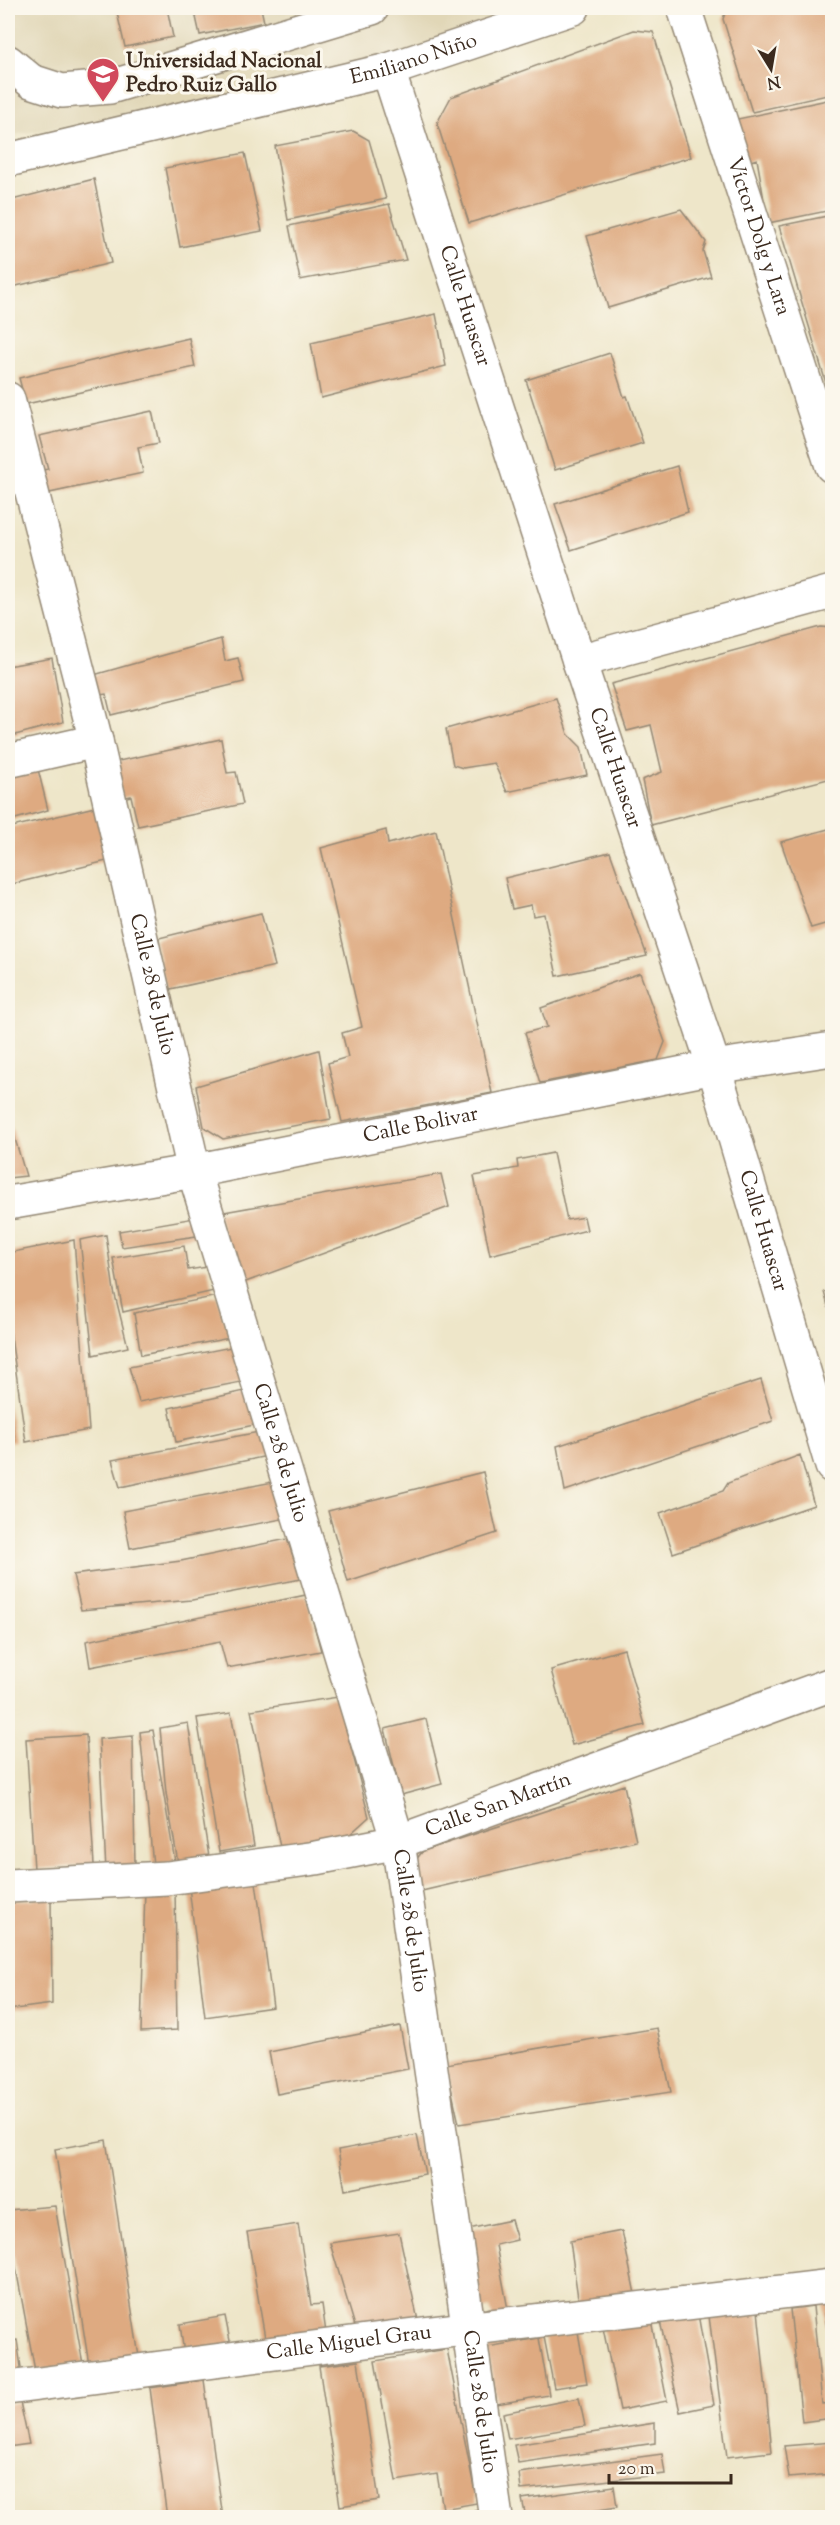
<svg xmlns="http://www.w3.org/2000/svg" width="840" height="2525" viewBox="0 0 840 2525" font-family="'Sorts Mill Goudy',serif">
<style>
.built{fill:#e1d7b7}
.building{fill:#deaa81}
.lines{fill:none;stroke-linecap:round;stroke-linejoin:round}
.minor-casing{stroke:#948874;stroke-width:36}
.major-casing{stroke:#948874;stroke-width:36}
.minor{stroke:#fff;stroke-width:33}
.major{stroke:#fff;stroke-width:33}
.labels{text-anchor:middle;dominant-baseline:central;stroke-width:6;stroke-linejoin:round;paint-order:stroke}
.street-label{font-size:21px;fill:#3b2a1e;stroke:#fbf7ec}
.poi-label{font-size:21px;font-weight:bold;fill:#3b2a1e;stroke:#fbf7ec;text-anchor:start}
</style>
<rect width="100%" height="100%" fill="#fbf7ec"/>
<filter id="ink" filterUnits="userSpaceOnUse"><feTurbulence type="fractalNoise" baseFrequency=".0167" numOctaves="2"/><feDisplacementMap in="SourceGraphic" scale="12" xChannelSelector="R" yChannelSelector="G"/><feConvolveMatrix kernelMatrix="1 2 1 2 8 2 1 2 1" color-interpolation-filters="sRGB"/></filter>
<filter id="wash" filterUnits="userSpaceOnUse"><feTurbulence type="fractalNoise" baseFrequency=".008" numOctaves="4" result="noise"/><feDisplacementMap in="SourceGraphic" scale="24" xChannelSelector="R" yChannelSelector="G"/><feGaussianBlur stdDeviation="1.35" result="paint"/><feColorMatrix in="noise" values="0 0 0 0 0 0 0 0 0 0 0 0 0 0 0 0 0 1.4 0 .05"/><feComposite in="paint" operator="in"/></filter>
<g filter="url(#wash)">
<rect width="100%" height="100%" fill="#eee6c9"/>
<path class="built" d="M8,8H545L388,71L8,136Z"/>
<g id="blocks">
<path class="building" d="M116,8H167L173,37L125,47Z
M194,8H261L264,22L200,35Z
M727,8H832V94L752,112L723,19Z
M634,30L653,32L691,157L469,223L437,123L451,97Z
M832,99V210L768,223L757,159L744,163L733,120Z
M353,131L369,140L386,199L288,220L275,146Z
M245,153L262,231L180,247L165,168Z
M94,179L111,263L8,288V201Z
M389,204L406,260L300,280L289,226Z
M681,209L706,242L703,251L711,277L608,308L587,236Z
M832,215V403L779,226Z
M436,314L446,366L321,398L311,343Z
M189,338L195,367L26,404L19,378Z
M610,353L624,397L627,396L643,443L555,470L526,380Z
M152,411L159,443L138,447L143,473L40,495L35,472L48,469L39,436Z
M677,466L688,512L571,550L555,504Z
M821,627L832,628V778L651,825L642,780L662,772L651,725L627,731L611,684Z
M221,639L225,661L238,658L244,682L111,715L106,694L87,697L83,678Z
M52,658L63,722L8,737V666Z
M556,698L568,734L581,747L587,775L507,792L494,763L463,768L453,765L446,729Z
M221,739L227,773L236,772L243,804L138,826L131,796L122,798L114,762Z
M36,761L48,810L8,821V767Z
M107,804L119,858L8,885V828Z
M832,828V922L811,928L781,842Z
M386,830L388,844L436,831L492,1093L342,1122L328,1063L348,1057L342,1033L362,1027L321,848Z
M610,852L647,956L557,976L544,914L533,916L531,905L512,909L505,878Z
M261,913L275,966L166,990L155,939Z
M640,973L665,1042L658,1060L540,1083L525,1033L547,1027L541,1008Z
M319,1050L331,1119L223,1139L204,1127L196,1086Z
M8,1115L26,1176L8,1178Z
M553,1153L567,1220L584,1217L587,1230L490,1255L474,1176L518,1168L517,1160Z
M441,1174L449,1207L235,1286L218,1213Z
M200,1217L203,1235L122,1247L119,1231Z
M106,1235L114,1291L128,1347L93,1355L80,1240Z
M74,1240L89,1430L26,1442L8,1316V1253Z
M184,1246L188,1270L207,1267L214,1291L123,1312L113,1258Z
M832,1291V1320L824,1292Z
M217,1296L230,1338L141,1355L134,1313Z
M236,1346L246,1381L139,1402L129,1367Z
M761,1380L773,1421L565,1491L557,1446Z
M253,1389L263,1423L176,1442L169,1408Z
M8,1404L15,1441L8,1442Z
M264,1431L272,1455L120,1487L112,1460Z
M800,1455L814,1505L673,1553L660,1513L723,1491L728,1483Z
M483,1472L497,1533L348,1582L328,1511Z
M278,1481L287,1518L130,1548L123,1511Z
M287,1539L301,1579L192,1600L81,1610L73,1575L181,1561Z
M306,1595L321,1651L227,1668L220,1642L90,1667L86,1641Z
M624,1649L645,1725L572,1745L551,1670Z
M338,1697L369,1817L348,1836L280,1847L251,1710Z
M231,1713L254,1846L219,1852L197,1718Z
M426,1719L442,1784L401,1795L385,1729Z
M188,1723L209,1857L178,1863L166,1793L160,1728Z
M153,1730L175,1862L153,1865L140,1732Z
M86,1735L94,1865L34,1869L26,1739Z
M133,1736L135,1868L106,1870L99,1739Z
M624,1785L636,1841L409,1894L406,1872L423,1851Z
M8,1851H9L11,1868H8Z
M256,1882L273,2007L205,2017L189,1887Z
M175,1886L177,2030L141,2032L145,1888Z
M51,1898L52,2004L8,2010V1901Z
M400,2026L408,2069L277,2094L269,2052Z
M657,2028L671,2092L459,2124L446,2064Z
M417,2135L425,2174L345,2190L338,2150Z
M106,2140L139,2357L89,2365L55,2149Z
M55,2206L83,2364L35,2371L8,2225V2210Z
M511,2220L517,2240L496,2245L509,2315L493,2319L490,2308L475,2312L459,2231Z
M298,2224L311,2305L322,2304L326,2333L266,2344L247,2232Z
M622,2231L635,2294L579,2305L570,2241Z
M399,2233L419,2325L357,2333L330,2243Z
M832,2302V2364H831L824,2304Z
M813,2306L822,2404L832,2403V2418L802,2422L790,2309Z
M758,2310L772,2452L727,2457L709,2316Z
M698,2314L714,2405L680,2412L660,2321Z
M225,2316L231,2346L184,2354L180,2324Z
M651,2320L667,2401L620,2410L603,2328Z
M578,2332L587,2383L554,2388L544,2337Z
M539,2338L549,2395L497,2404L487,2347Z
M17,2340L22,2374L8,2376V2341Z
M447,2349L477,2503L443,2509L437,2474L396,2481L375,2361Z
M358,2361L379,2500L340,2506L319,2366Z
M204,2380L223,2518H167L150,2388Z
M579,2398L585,2426L508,2439L503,2413Z
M20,2402L29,2444L8,2447V2404Z
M655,2423V2443L518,2463L514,2445Z
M832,2442V2474L789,2478L784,2446Z
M662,2454L665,2474L521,2490L519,2473Z
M614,2486L617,2507L550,2518H526L522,2499Z
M479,2510L480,2518H447V2516Z"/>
</g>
</g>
<g filter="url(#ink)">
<use href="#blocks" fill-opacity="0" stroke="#948874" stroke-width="1.5"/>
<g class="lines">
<g class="minor-casing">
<g id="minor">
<path id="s1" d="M684,8L832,466"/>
<path d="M8,62L31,81L62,91L110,87L372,8"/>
<path id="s2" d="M388,70L579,661L714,1067L832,1466"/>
<path id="s3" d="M8,399L96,741L194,1171L398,1842L496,2518"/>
<path d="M579,661L832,592"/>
<path d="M8,761L96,741"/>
<path id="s4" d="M8,1203L194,1171L714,1067L832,1049"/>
<path id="s5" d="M8,1886L167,1878L316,1858L398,1842L832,1684"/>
<path id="s6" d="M8,2388L397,2337L832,2286"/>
</g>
</g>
<g class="major-casing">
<g id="major">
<path id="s7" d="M8,160L388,70L573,8"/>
</g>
</g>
<use href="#minor" class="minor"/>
<use href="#major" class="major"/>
</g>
</g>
<defs>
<g id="university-pin" transform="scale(1.725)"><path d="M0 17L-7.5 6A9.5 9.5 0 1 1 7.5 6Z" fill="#d1495b" stroke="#fbf7ec"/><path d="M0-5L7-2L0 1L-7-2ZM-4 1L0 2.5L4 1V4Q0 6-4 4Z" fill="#fff"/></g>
</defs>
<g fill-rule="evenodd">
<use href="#university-pin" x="103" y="74"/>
</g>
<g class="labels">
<g class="street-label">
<text stroke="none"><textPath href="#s7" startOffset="418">Emiliano Niño</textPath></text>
<text stroke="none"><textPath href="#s1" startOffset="240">Víctor Dolg y Lara</textPath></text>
<text stroke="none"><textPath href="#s2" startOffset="248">Calle Huascar</textPath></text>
<text stroke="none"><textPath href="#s2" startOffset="734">Calle Huascar</textPath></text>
<text stroke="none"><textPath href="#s3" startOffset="603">Calle 28 de Julio</textPath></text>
<text stroke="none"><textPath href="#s4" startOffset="420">Calle Bolivar</textPath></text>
<text stroke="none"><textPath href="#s2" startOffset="1220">Calle Huascar</textPath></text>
<text stroke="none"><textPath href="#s3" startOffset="1089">Calle 28 de Julio</textPath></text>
<text stroke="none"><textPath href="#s5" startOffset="500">Calle San Martín</textPath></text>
<text stroke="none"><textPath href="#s3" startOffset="1575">Calle 28 de Julio</textPath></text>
<text stroke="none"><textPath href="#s6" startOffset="344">Calle Miguel Grau</textPath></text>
<text stroke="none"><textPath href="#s3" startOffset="2061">Calle 28 de Julio</textPath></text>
</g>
<g class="poi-label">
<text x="126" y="62">Universidad Nacional<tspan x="126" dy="24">Pedro Ruiz Gallo</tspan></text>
</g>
</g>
<rect width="840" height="2525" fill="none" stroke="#fbf7ec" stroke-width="30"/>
<g transform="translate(771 69) rotate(169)" stroke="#fbf7ec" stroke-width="4.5" paint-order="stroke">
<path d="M0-4.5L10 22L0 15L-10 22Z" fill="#3b2a1e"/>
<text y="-9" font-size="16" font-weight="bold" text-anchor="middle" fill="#3b2a1e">N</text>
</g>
<path d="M609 2474v9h122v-9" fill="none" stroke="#3b2a1e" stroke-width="3"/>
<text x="618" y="2474" font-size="18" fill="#3b2a1e" stroke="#fbf7ec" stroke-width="4.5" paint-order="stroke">20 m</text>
</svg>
